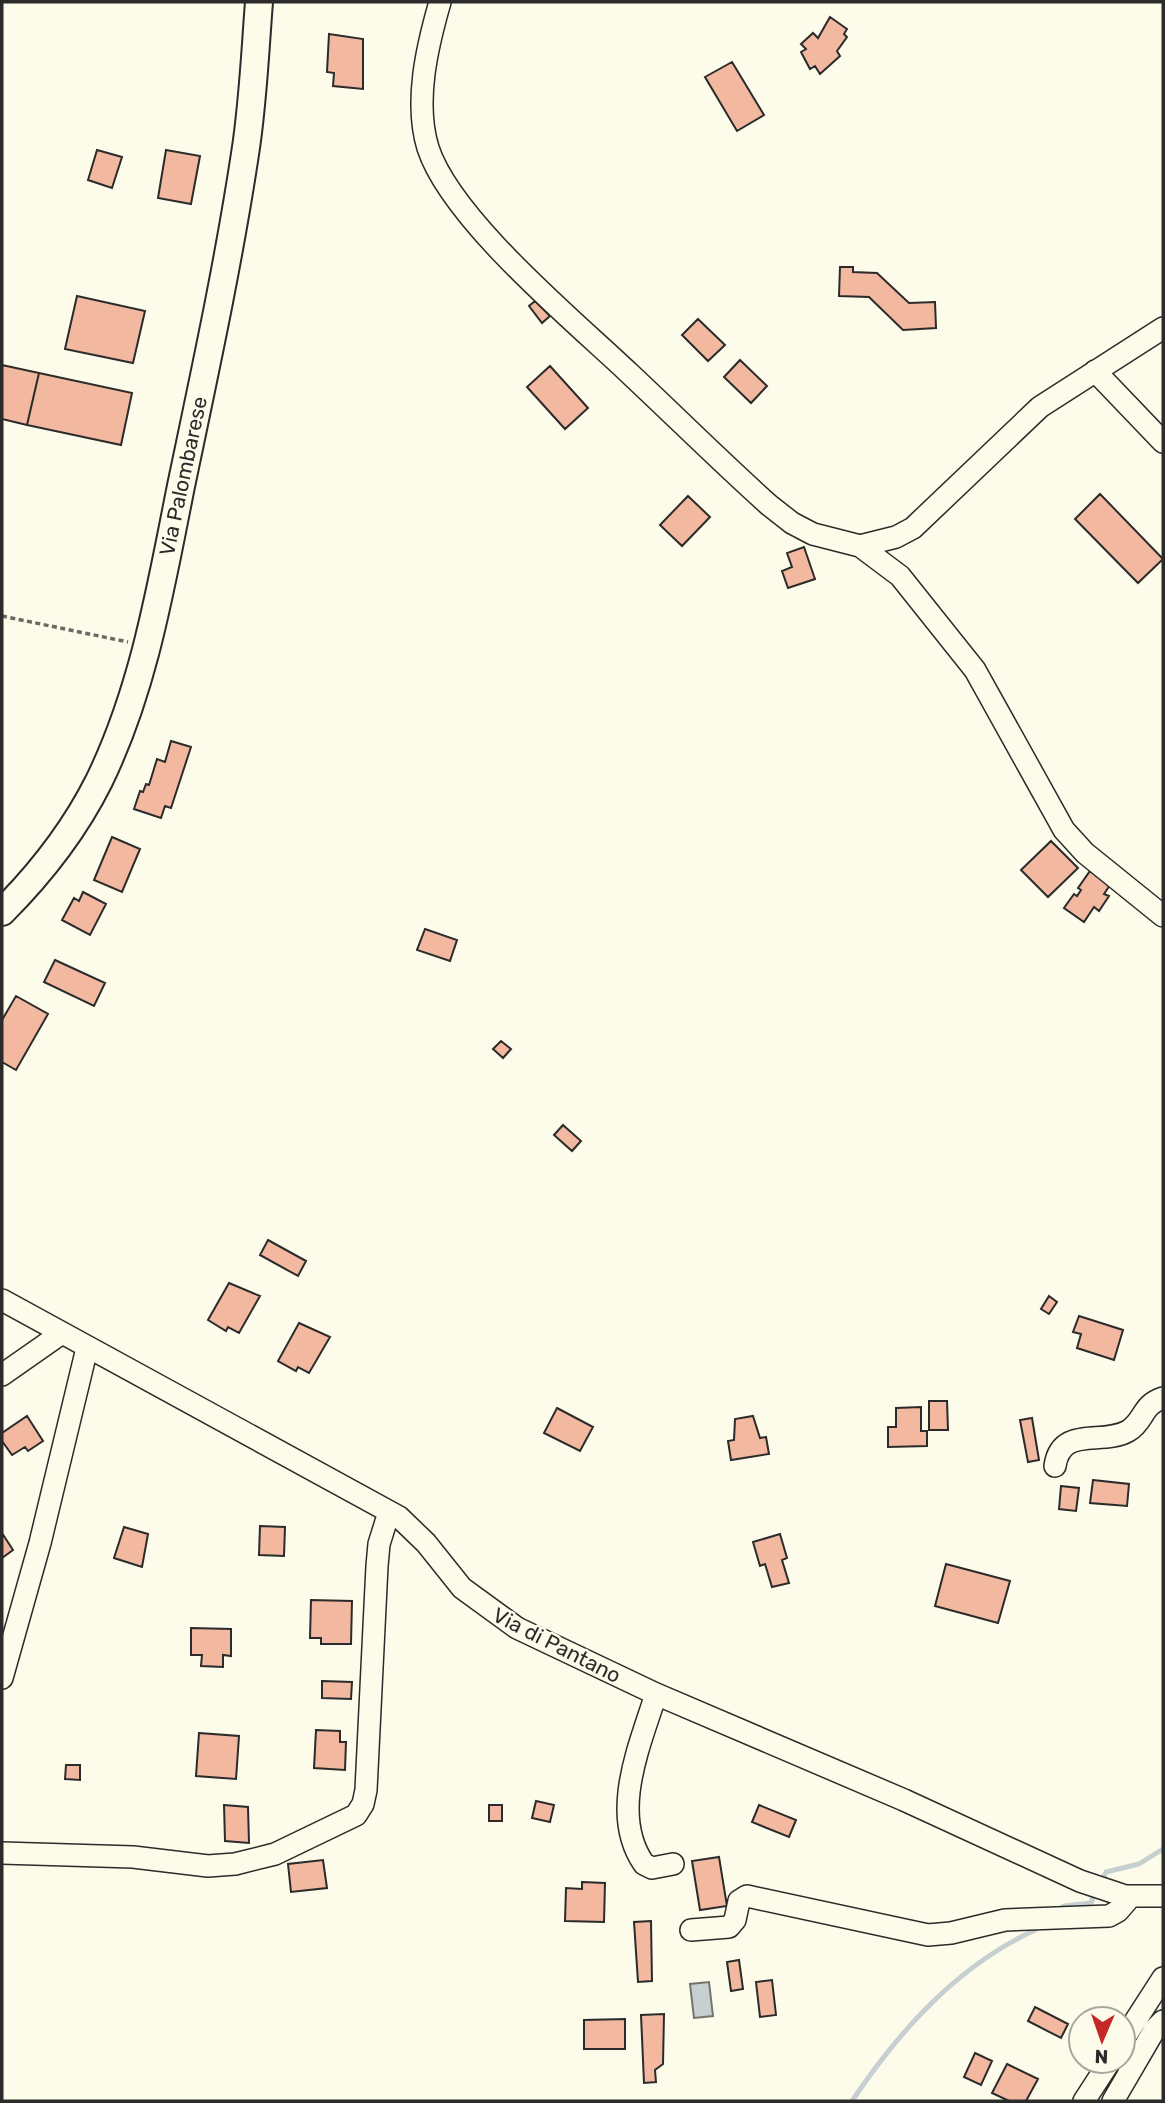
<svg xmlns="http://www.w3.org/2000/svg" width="1165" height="2103" viewBox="0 0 1165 2103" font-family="Rubik,sans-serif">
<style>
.water{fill:#c7d0d0;stroke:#74746e;stroke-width:2}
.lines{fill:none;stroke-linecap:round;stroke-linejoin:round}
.stream{stroke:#c7d0d0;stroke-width:5}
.building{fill:#f2b8a0;stroke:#2b2b2b;stroke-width:2}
.minor-casing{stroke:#2b2b2b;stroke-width:24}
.major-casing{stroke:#2b2b2b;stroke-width:30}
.path{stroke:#6a6964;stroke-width:3.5;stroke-dasharray:5 3.5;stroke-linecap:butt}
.minor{stroke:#fdfbea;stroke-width:21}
.major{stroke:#fdfbea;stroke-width:26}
.labels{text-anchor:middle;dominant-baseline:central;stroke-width:5;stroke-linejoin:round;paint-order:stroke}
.street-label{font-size:21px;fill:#2b2b2b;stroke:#fdfbea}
</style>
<rect width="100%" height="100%" fill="#fdfbea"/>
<path class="water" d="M709,1982L713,2016L694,2018L690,1984Z"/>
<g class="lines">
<path class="stream" d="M1101,1882L1106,1872L1139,1864L1163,1849
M1057,1912L1064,1906L1091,1903L1094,1895
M852,2101C899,2031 957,1966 1035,1930"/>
</g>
<path class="building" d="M830,17L847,29L844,34L847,37L837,51L840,56L820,74L815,66L810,69L801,52L806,49L801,44L813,33L818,38Z
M329,34L363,39V89L333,86L334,73L327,72Z
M732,62L764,115L737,131L705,77Z
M97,150L122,157L112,188L88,180Z
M166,150L200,156L191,204L158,198Z
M840,267H853V272L877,273L909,303L935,302L936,328L903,330L869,297L839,296Z
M77,296L145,311L133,363L65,349Z
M535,301L550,316L542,323L529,306Z
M698,319L725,345L708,361L682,335Z
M740,360L767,386L751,403L724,377Z
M2,365L39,373L27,425L2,419Z
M550,366L588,408L565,429L527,387Z
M39,373L132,393L121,445L27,425Z
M1100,494L1163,559L1138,583L1075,519Z
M688,496L710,517L682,546L660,525Z
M804,547L815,579L788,588L782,571L792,567L787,553Z
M171,741L191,747L171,808L165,806L161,818L134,809L140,791L143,792L146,784L149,785L157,759L165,762Z
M112,837L140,849L122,892L94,880Z
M1051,841L1078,868L1048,897L1021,870Z
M1090,871L1110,885L1104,894L1109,896L1099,911L1094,907L1084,922L1064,908L1074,894L1077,896L1081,890L1078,888Z
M83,892L106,904L90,935L62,920L74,898L79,901Z
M425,929L457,940L450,961L417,950Z
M55,960L105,983L94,1006L44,982Z
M16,996L48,1014L16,1070L2,1062V1020Z
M501,1041L511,1049L503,1058L493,1049Z
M563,1125L581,1141L572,1151L554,1135Z
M268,1240L306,1261L298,1276L260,1255Z
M229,1283L260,1296L239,1333L228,1327L226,1331L208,1320Z
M1049,1296L1057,1302L1049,1314L1041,1309Z
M1079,1316L1123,1330L1114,1360L1077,1348L1081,1334L1073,1332Z
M299,1323L330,1337L309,1373L298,1367L296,1371L278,1361Z
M929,1401H947L948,1430H929Z
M921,1407V1431H927V1446L888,1447V1427H896V1408Z
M557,1408L593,1427L580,1451L544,1433Z
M27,1416L43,1441L28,1451L25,1447L12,1455L2,1441V1433Z
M753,1416L760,1438L766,1437L769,1454L731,1460L728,1441L734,1440L735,1419Z
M1032,1418L1039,1460L1028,1462L1020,1420Z
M1093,1480L1129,1484L1127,1506L1090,1503Z
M1061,1486L1079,1488L1076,1511L1059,1509Z
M260,1526L285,1527L284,1556L259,1555Z
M124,1527L148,1534L142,1567L114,1558Z
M2,1533L13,1550L2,1558Z
M780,1534L787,1558L782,1560L789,1583L772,1587L765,1564L760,1566L753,1542Z
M946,1564L1010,1581L998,1623L935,1606Z
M311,1600L352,1601L351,1644H321V1638H310Z
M191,1628L231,1629V1656L223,1655V1667L201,1666L202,1655H191Z
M322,1681L352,1682L351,1699L322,1698Z
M316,1730L340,1731V1742H346L345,1770L314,1768Z
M199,1733L239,1736L236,1779L196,1776Z
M66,1765H80V1780L65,1779Z
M536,1801L554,1805L550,1822L532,1818Z
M224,1805L248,1807L249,1843L225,1841Z
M489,1805H502V1821H489Z
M759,1805L796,1820L789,1837L752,1822Z
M719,1857L727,1906L700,1910L692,1861Z
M323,1860L327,1888L291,1892L288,1864Z
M582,1882L605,1883L604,1922L565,1921L566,1888L582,1889Z
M651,1921L652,1981L638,1982L634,1922Z
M739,1960L743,1989L731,1991L727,1962Z
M772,1980L776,2015L760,2017L756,1982Z
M1035,2007L1068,2024L1061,2038L1028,2021Z
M664,2014L663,2064L655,2070L656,2082L644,2083L641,2015Z
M625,2019V2049H584V2020Z
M975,2053L992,2061L981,2085L964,2077Z
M1007,2064L1038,2079L1026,2101H1009L992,2093Z"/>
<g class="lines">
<g class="minor-casing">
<path id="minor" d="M440,2C427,47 414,102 428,148C451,219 573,320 629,373C676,417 721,462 769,505L792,523L813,534L860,546L900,576L975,670L1064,830L1085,853L1163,916
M1095,371L1163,442
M860,546L896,537L913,528L1040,407L1163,328
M2,1300L399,1517L426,1543L462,1588L517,1628L656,1694L904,1800L1080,1881L1125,1896H1163
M2,1375L62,1333
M1055,1466C1061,1425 1102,1446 1128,1431C1145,1421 1141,1405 1163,1398
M2,1678L40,1543L87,1348
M656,1694C640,1745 609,1814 644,1864L652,1868L673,1864
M2,1853L133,1857L208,1866L235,1864L275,1854L356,1815L363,1804L366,1790L377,1566L379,1544L389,1512
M691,1930L729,1927L735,1920L739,1901L747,1896L928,1935L951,1933L1005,1920L1109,1916L1118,1911L1131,1896
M1123,2040L1163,1978
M1084,2101L1110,2061
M1113,2101L1155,2029L1163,2021"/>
</g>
<g class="major-casing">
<path id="major" d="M2,912C40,874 75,829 99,781C144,689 161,586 181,486C204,376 228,266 245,154C253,104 255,53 259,2"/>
</g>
<path class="path" d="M2,616L128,642"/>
<use href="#minor" class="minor"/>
<use href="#major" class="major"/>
</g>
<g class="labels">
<g class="street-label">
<text transform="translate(183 476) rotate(-78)">Via Palombarese</text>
<text transform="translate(557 1645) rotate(27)">Via di Pantano</text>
</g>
</g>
<rect width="1165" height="2103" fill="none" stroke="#2b2b2b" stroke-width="7"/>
<g transform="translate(1102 2040) rotate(182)"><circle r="33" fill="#fdfbea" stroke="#a9a89e" stroke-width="2"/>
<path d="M0-5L12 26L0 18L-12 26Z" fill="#c62828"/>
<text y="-10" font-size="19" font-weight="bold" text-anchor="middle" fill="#2b2b2b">N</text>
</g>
</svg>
